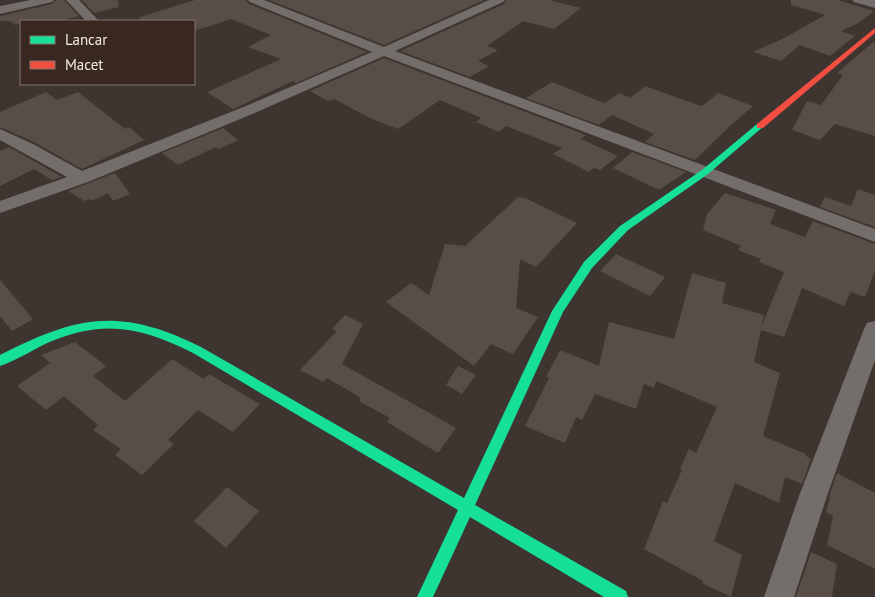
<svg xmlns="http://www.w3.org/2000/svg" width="875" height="597" viewBox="0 0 875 597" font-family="'PT Sans',sans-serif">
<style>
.building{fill:#594d48}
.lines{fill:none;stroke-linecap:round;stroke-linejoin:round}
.street{fill:#746e6b;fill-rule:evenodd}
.fast{fill:#16e098;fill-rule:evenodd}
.jam{fill:#f24e42;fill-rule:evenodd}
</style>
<rect width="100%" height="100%" fill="#3e3430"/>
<path class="building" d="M56,0H64L79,16L59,21H21V23L15,25L11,21H0V16L52,4Z
M82,0H118L119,7L94,13Z
M195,0H246L249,4L367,52L296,83L293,81L233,109L207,92L281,59L248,47L271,35L231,19L194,31V21H140V17Z
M269,0H484L384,45Z
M507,0H549L581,8L554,29L523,21L487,46L498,50L478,61L489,66L470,77L400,51L504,4Z
M791,0H838L874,11L857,24L841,31L855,36L830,56L800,45L781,61L753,52L784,38L825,15L791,5Z
M873,42L875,43V136L835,124L820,140L792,130L807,101L821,105L843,75L837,73Z
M384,58L586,135L581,139L618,156L600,170L594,168L589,172L553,154L562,148L506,126L499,132L476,122L481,118L440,100L398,129L372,119L334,99L328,101L310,91Z
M552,82L604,103L620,93L630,98L645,86L698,105L702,106L718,93L753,106L730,126L695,160L645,142L654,134L612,115L599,125L526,98Z
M46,92L57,100L78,92L125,129L129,127L144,140L82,169L34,142L0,127V112Z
M223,128L238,140L219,149L216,147L178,165L162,153Z
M9,147L62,177L52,180L34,169L0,186V151Z
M632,152L686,172L659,190L613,168Z
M115,173L130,194L113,201L108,193L92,201L90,199L84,201L68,191Z
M858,189L875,195V227L820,207L825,197L851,206Z
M725,193L776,210L770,224L805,237L813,221L875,244V271L865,297L851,292L844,306L802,288L784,337L761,330L754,362L780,373L763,436L806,454V456L811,459L802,484L785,477L779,503L735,483L714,541L742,555L731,597L702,583L703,581L644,549L663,501L667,503L682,470L680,469L689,449L696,453L717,407L656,381L654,388L644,384L636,409L595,394L582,420L576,417L565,443L525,426L549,378L546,377L560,350L599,366L609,322L674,339L692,273L726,283L722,303L764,315L761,327L784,272L759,262L761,259L738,250L741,246L703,230L707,214Z
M518,197L525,198L577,223L536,267L520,259L516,308L538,317L513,354L491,344L474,366L386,302L411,283L429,295L445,244L465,246Z
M616,254L665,277L650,296L600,271Z
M0,280L33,319L12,331L0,316Z
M345,315L363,324L342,364L456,428L438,453L387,422L390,418L359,401L361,398L327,378L323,382L300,370L337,331L332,329Z
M75,342L106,366L93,376L125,401L172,359L204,379L209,374L260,404L233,432L198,410L168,440L174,444L142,475L115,455L121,449L93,430L98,425L64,396L46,410L17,386L50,363L41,355Z
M458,366L476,375L462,394L446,385Z
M837,473L875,493V569L827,545L833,516L826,512L830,498L829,497Z
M227,487L259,511L226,548L194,521Z
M811,552L837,564L832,597H796Z"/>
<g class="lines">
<path class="street" d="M31,0H54L52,2L0,14V6Z
M66,0H79L99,21H86Z
M248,0H264L384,47L489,0H505L503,2L395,51L875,229V242L384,56L257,112L88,182L0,213V201L67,177L0,140V129L33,144L82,171L246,106L372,52L250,2Z
M852,0H875V8L854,2Z
M875,321V360L827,496L794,597H764L799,496L864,329L867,323Z"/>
<path class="fast" d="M757,124H760L764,126L708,174L628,230L592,268L563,312L475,505L626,591L628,597H604L470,517L433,597H417L458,510L193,353C143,328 106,319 52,341C35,348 18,360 0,366V355C78,315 121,307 201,347L464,498L552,311L584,262L620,226L702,170Z"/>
<path class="jam" d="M875,28V33L763,128H757V124Z"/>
</g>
<rect x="20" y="20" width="175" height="65" fill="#392820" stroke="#84756e"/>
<rect x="30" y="36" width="25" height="8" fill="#16e098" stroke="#84756e"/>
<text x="65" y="45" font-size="15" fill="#f4e8e2">Lancar</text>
<rect x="30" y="61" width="25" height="8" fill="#f24e42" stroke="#84756e"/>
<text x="65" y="70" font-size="15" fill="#f4e8e2">Macet</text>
</svg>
